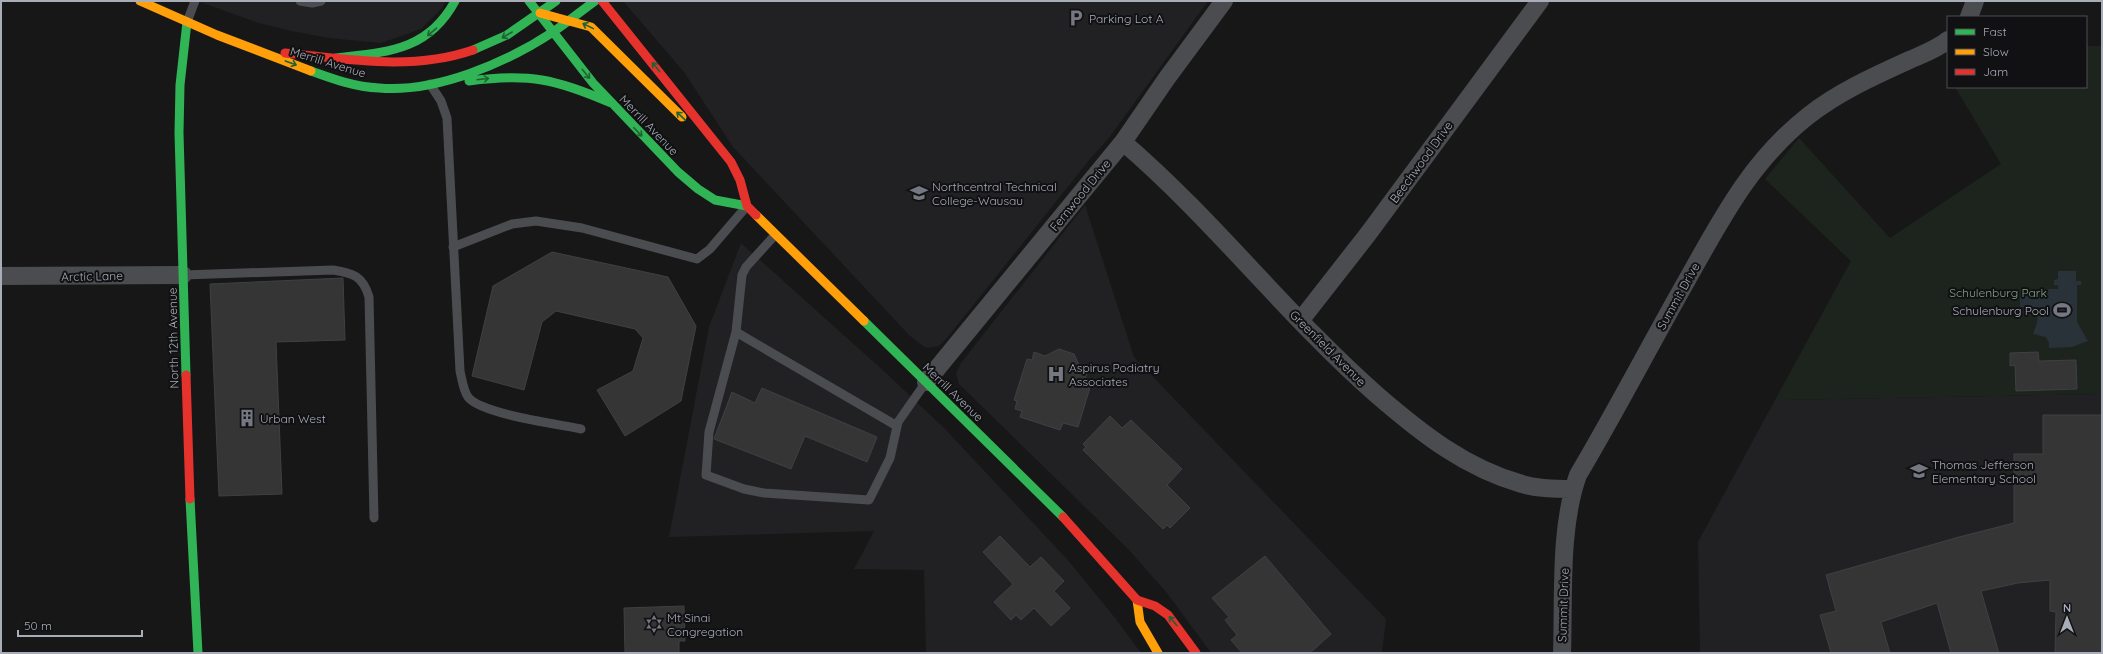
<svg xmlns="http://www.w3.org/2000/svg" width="2103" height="654" viewBox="0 0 2103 654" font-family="Quicksand,sans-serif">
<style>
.built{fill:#212123}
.green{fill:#1d241e}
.water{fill:#2a3239}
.building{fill:#353536;stroke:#3f4043}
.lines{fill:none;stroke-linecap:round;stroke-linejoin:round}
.lane{stroke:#4b4c50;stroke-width:9}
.street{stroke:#4b4c50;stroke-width:18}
.fast{stroke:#30b455;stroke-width:9}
.slow{stroke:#ff9f0a;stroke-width:9}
.jam{stroke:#e5322d;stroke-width:9}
.oneway{stroke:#206234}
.labels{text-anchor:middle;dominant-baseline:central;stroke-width:4;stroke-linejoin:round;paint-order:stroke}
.poi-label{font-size:12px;fill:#a8adb8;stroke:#111113;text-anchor:start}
.street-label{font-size:12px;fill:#a8adb8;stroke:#111113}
.park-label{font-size:12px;fill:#7fa381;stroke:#111113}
</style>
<rect width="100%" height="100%" fill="#171717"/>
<path class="built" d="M197,1H446L442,8L421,29L381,43L329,38L291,31L259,23Z
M623,1H1208L1109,138L1090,159L947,338L939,346L928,348L923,346L909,335L733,147L684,72Z
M1085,205L1134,357L1386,619L1382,653H1211L1167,593L1129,550L959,384L956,373L961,363Z
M741,243L886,373L945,429L1067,559L1116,619L1141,653H926L924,570L854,569L874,531L669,537L709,327Z
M2102,394V653H1700L1698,542L1775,400Z"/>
<path class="green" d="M2086,46H2102V394L1775,400L1851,261L1765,179L1799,138L1890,238L2001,164L1955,87H2086Z"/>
<path class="water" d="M2058,271H2076V281H2081V285H2077V322L2088,341L2072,347L2049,348V343L2046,337L2033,334L2037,323L2038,313H2047V307H2020V289H2058V285H2054V280L2058,279Z"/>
<path class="building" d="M552,252L668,277L696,326L681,401L625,436L597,390L633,371L643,338L635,329L556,311L542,322L524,390L472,376L493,286Z
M343,278L345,340L276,342L282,494L219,496L210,284Z
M1059,349L1074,354L1081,369L1088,371L1085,379L1092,381L1078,427L1063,423L1060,430L1020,417L1022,411L1015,409L1017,401L1014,400L1027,359L1032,360L1034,352L1045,356Z
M2038,352L2039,361L2076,360L2077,389L2016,391L2015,365L2010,366V353Z
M762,388L877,437L867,462L805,436L791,469L714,439L732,392L755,403Z
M2043,415H2102V653H2055L2056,612L2050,611V580L2018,583L1981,591L1999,653H1951L1937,603L1881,622L1890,653H1831L1820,615L1836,611L1826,575L1959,537L2014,523V454H2043Z
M1110,416L1122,428L1131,420L1182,469L1167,485L1190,508L1170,528L1167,525L1163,529L1083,450L1086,447L1083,444Z
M1000,536L1030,567L1041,557L1064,581L1054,591L1070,608L1051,626L1034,608L1021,620L1016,615L1011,620L994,602L1013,584L983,552Z
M1265,556L1331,634L1310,653H1242L1231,640L1237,635L1225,620L1229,617L1212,598Z
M684,606L685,641H679V653H625L624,608Z"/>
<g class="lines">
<path class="lane" d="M300,1L312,3L321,1
M187,22L195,1
M430,84L441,101L447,118L460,371C462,379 463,390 468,397C481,414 557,424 581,429
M775,235L746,267L742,275L736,332L709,432L706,475L744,489L764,493L869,500L890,458L898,422L926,382
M453,247L512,224L536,221L582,228L697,259L710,249L746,207
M183,275L333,270C353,273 363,276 369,297L374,518
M736,332L897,426"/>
<path class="street" d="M1969,17L1975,1
M1123,142C1214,220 1287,316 1377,395C1421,433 1465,468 1522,484C1538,489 1557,489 1573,489
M1,276L183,275
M1300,321L1368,234L1540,1
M926,382L1123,142L1167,78L1224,1
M1562,653C1564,596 1559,528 1578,475C1616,411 1650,345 1687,280C1722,218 1751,161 1808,116C1837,93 1872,77 1905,62C1920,55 1936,50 1948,40"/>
<path class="fast" d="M529,1L593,83L678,172L698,189L715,200L747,206
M473,50L507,35L556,1
M336,58C387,52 428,51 455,1
M311,71C333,79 355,87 379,88C436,93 506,63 553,32C568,22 581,11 595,1
M469,81C529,73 556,79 611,103
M864,321L1063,517
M186,375L179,133L180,85L187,22
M190,499L198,653"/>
<path class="slow" d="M140,1L217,35L311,71
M540,13L591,27L682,117
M756,215L864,321
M1137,600L1140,622L1158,653"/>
<path class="jam" d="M602,1L731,162L740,180L747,206L756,215
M285,53C346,59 413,71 473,50
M186,375L190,499
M1063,517L1137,600L1155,606L1168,615L1196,653"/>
</g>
<defs><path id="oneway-shaft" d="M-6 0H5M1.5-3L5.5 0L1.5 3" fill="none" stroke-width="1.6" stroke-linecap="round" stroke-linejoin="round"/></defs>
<g class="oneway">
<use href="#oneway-shaft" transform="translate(588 26) rotate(-154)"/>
<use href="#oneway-shaft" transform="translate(432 32) rotate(140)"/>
<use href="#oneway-shaft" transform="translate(507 35) rotate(150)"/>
<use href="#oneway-shaft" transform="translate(291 63) rotate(20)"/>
<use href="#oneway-shaft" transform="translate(656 67) rotate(-129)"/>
<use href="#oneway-shaft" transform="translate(586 74) rotate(51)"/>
<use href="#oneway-shaft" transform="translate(483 79) rotate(-7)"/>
<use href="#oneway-shaft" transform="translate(681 116) rotate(-137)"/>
<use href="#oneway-shaft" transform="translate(638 132) rotate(46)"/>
<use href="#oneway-shaft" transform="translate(1173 621) rotate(-130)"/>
</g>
<defs>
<g id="parking-bare" transform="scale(1.38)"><path d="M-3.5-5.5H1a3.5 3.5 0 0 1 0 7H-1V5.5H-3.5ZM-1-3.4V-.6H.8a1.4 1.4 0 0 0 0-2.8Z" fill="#757880" stroke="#111113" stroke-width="2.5" paint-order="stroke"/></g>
<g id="university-bare" transform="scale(1.38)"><path d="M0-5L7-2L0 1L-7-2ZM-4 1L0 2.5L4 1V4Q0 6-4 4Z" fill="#757880" stroke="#111113" stroke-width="2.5" paint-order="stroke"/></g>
<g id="stadium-bare" transform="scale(1.38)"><path d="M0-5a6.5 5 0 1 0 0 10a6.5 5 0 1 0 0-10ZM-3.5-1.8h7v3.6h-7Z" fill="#757880" stroke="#111113" stroke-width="2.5" paint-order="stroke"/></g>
<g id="hospital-bare" transform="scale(1.38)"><path d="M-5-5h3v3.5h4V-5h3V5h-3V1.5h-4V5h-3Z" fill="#757880" stroke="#111113" stroke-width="2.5" paint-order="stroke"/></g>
<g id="building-bare" transform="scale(1.38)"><path d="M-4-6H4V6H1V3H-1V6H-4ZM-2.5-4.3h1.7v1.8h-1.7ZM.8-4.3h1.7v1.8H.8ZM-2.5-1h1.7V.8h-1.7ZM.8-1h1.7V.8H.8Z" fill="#757880" stroke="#111113" stroke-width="2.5" paint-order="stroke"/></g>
<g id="school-bare" transform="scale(1.38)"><path d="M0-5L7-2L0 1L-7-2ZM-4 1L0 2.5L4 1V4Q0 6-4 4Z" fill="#757880" stroke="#111113" stroke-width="2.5" paint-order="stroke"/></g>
<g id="synagogue-bare" transform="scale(1.38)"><path d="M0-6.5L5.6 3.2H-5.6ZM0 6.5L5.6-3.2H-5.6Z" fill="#757880" stroke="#111113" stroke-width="2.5" paint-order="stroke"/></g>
</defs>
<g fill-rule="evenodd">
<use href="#parking-bare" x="1076" y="18"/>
<use href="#university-bare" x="919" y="193"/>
<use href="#stadium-bare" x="2062" y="310"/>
<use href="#hospital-bare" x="1056" y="374"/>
<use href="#building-bare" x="247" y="418"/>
<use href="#school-bare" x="1919" y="471"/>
<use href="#synagogue-bare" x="654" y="624"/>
</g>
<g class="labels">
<g class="poi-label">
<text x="1089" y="18">Parking Lot A</text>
<text x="932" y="186">Northcentral Technical<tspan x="932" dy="14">College-Wausau</tspan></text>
<text x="2049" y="310" text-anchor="end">Schulenburg Pool</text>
<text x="1069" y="367">Aspirus Podiatry<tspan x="1069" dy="14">Associates</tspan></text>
<text x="260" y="418">Urban West</text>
<text x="1932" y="464">Thomas Jefferson<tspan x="1932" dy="14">Elementary School</tspan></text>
<text x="667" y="617">Mt Sinai<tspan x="667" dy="14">Congregation</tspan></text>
</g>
<g class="street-label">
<text transform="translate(328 62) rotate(17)">Merrill Avenue</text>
<text transform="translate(649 125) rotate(46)">Merrill Avenue</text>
<text transform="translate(1421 162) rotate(-54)">Beechwood Drive</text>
<text transform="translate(1080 195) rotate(-51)">Fernwood Drive</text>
<text transform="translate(92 276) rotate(-1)">Arctic Lane</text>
<text transform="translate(1678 296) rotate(-61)">Summit Drive</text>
<text transform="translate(173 338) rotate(-91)">North 12th Avenue</text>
<text transform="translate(1328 348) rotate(45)">Greenfield Avenue</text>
<text transform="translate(953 392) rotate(44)">Merrill Avenue</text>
<text transform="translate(1563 605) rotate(-88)">Summit Drive</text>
</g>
<g class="park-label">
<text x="1998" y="292">Schulenburg Park</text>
</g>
</g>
<rect width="2103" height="654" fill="none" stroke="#a8adb8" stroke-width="4"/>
<rect x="1947" y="16" width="140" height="72" fill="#111113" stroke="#4d4f55"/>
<rect x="1955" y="29" width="20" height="6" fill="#30b455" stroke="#4d4f55"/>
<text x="1983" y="36" font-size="12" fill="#a8adb8">Fast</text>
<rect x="1955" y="49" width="20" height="6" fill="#ff9f0a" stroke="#4d4f55"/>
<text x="1983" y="56" font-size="12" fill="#a8adb8">Slow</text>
<rect x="1955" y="69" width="20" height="6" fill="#e5322d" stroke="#4d4f55"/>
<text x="1983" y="76" font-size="12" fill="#a8adb8">Jam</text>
<g transform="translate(2067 618)" stroke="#111113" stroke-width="3" paint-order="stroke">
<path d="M0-3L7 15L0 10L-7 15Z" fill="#a8adb8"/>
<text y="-6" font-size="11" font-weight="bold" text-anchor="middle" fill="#a8adb8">N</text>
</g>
<path d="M18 630v6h124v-6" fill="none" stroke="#a8adb8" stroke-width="2"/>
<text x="24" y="630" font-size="12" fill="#a8adb8" stroke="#111113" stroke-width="3" paint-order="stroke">50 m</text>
</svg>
